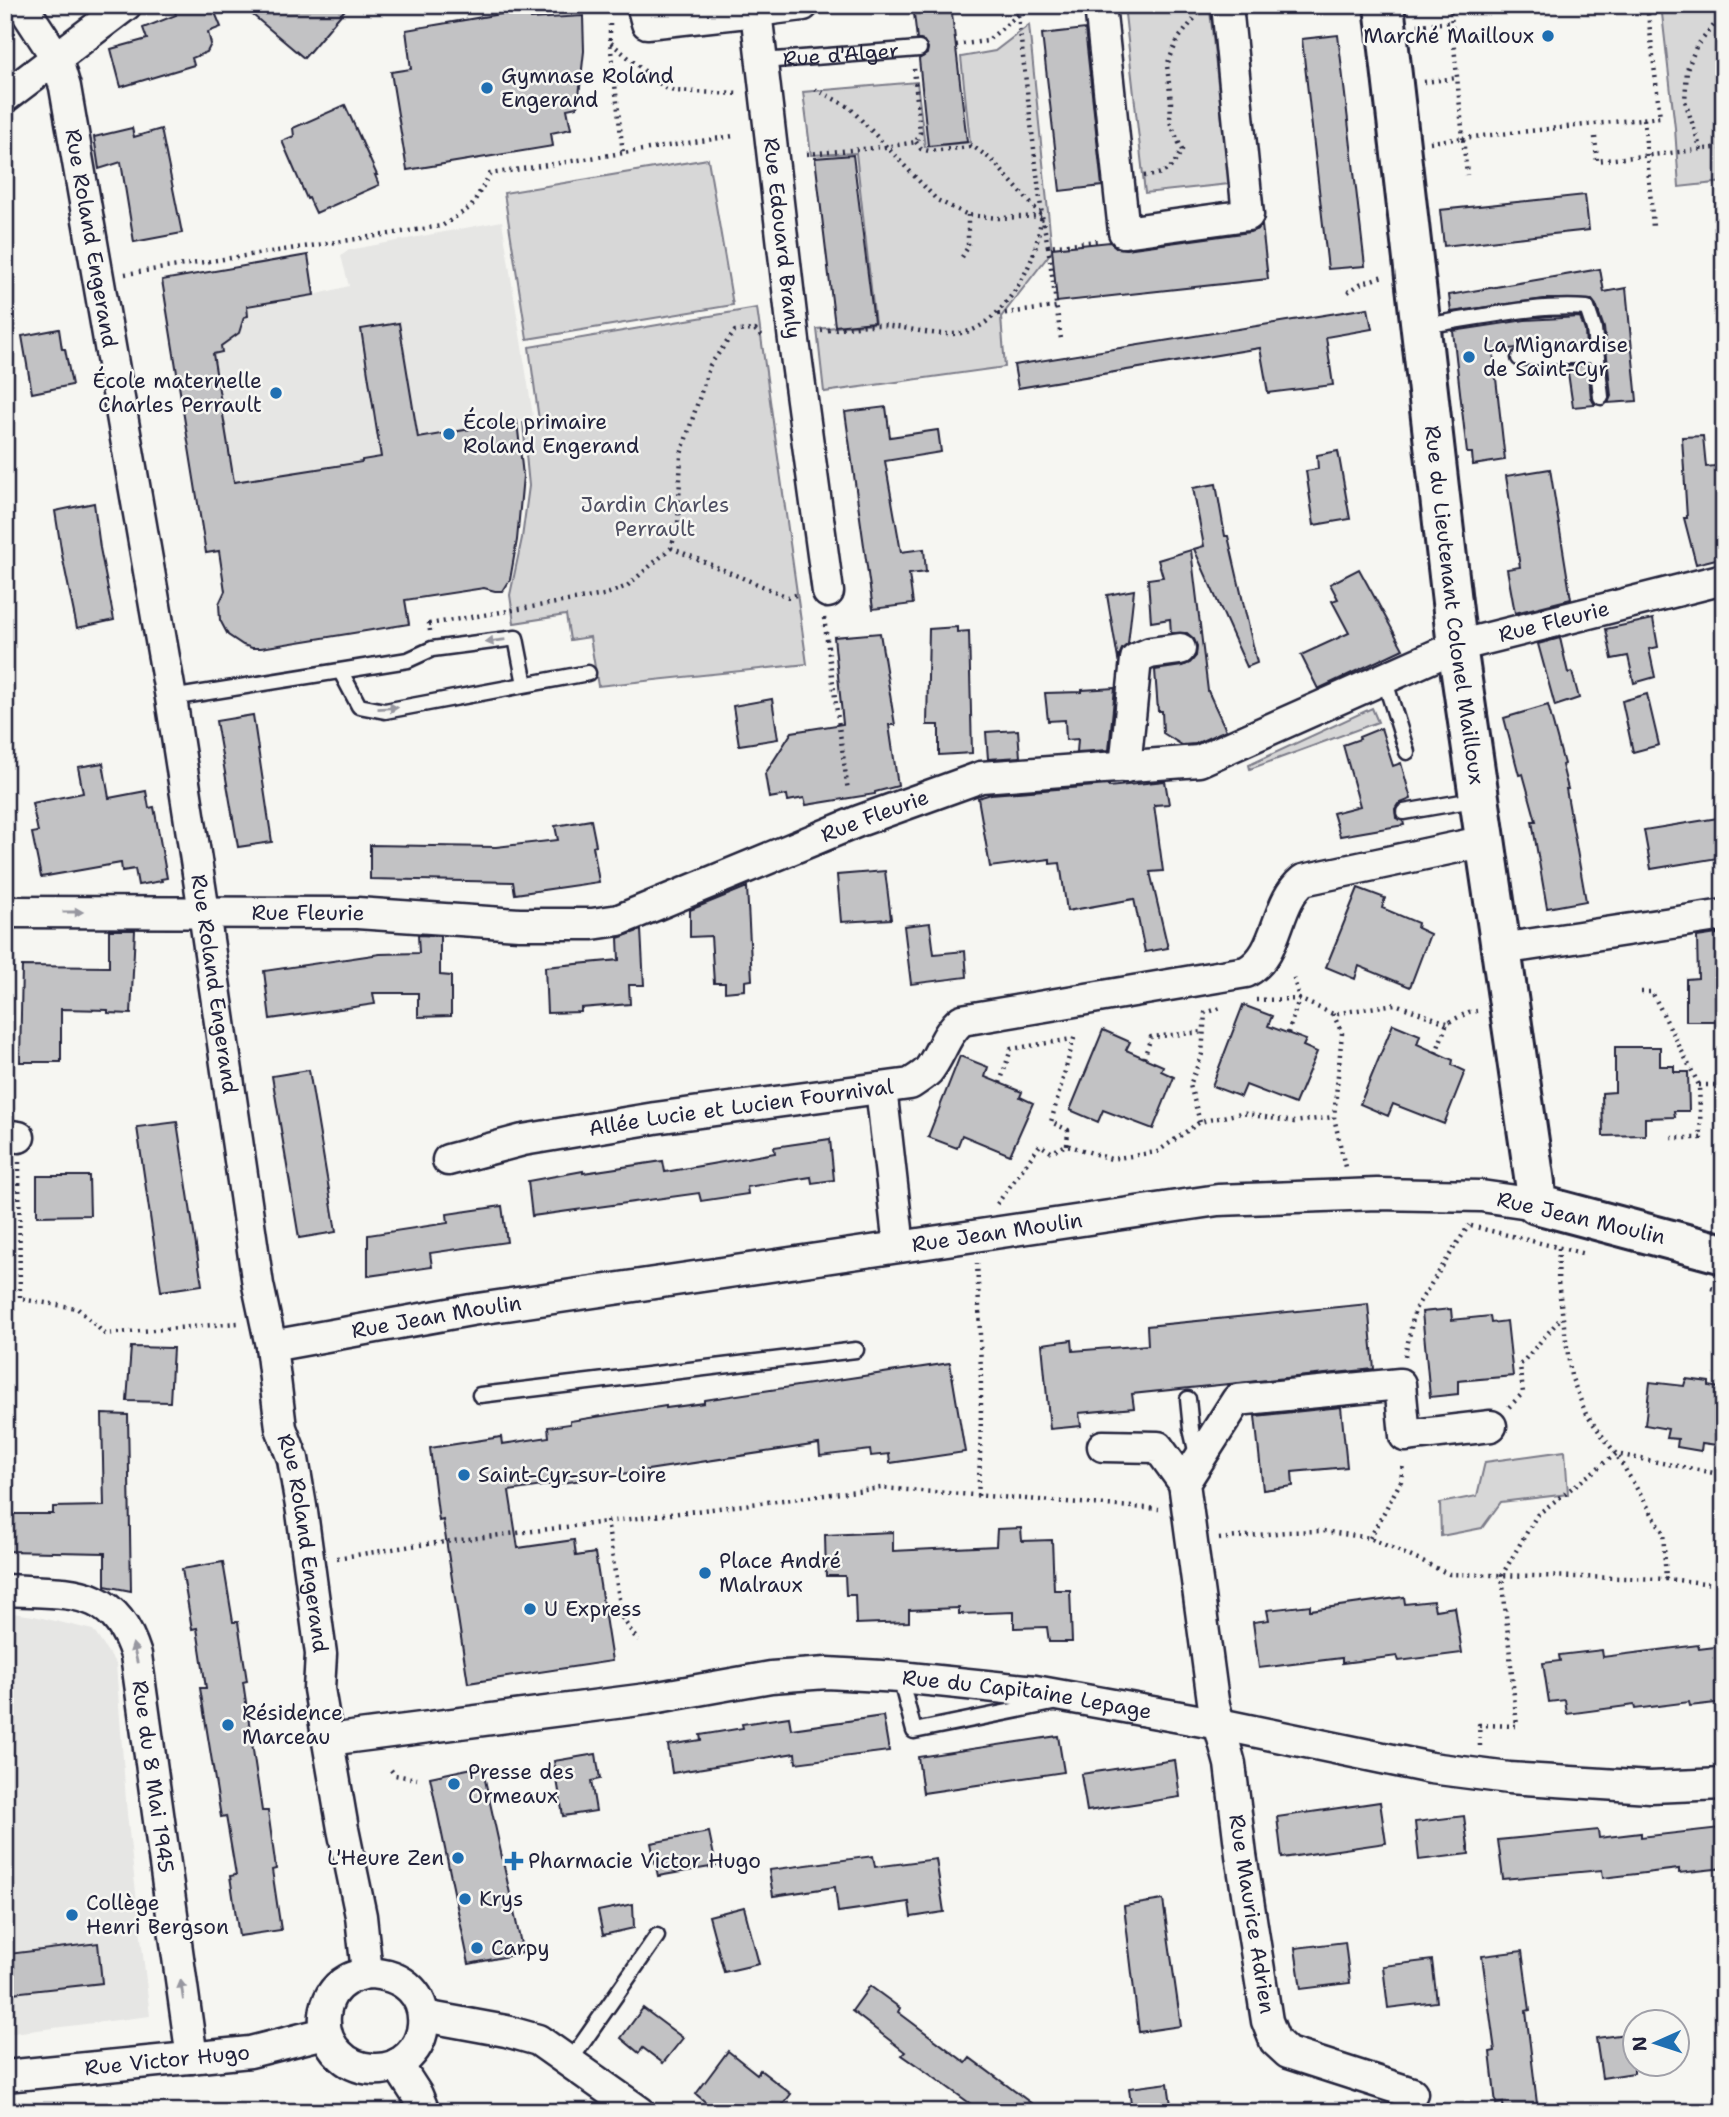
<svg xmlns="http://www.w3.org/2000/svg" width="1729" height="2117" viewBox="0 0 1729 2117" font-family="'Shantell Sans',sans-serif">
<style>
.built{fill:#e6e6e4}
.green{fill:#d7d7d7;stroke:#7c7c89;stroke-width:2}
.building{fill:#c2c2c4;stroke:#22223b;stroke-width:2}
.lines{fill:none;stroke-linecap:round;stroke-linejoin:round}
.lane-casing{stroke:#22223b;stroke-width:19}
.street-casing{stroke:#22223b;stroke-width:35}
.secondary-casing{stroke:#22223b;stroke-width:44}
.path{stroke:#22223b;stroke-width:4.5;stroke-dasharray:2 5;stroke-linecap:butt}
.lane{stroke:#f6f6f2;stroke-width:14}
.street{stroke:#f6f6f2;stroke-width:30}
.secondary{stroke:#f6f6f2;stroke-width:38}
.oneway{fill:#9797a0}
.poi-dot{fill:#1f6fb2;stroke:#f6f6f2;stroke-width:2.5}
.labels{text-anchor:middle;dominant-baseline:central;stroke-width:5;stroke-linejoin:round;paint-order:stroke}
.poi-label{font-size:21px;fill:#22223b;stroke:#f6f6f2;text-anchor:start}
.street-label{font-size:21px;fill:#22223b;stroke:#f6f6f2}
.park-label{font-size:21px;fill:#4f4f62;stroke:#f6f6f2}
</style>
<rect width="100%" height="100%" fill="#f6f6f2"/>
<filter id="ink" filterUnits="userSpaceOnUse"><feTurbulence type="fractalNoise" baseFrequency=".0143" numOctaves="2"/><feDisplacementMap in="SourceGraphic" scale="14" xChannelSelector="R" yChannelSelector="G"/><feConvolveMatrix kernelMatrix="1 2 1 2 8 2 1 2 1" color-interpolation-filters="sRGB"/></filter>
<g filter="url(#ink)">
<path class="built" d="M502,221L533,416L517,421L522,454L523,494L514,562L510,580L506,587L498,591L489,587L406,600L409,624L261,648H252L235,641L228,635L220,620L219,604L225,590L219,551L206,553L162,280L308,255L314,295L349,286L341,256L349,250Z
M5,1612L34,1616L93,1630L116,1664L127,1814L150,2016L5,2034Z"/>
<path class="green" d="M1124,5H1206L1210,11L1229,184L1145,193Z
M1661,5H1724V182L1679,187L1675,128Z
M1029,25L1052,251L1001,317L1005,367L824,392L817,329L875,323L856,153L811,155L803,92L917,82L925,147L970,142L961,57L995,51Z
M708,159L733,305L527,339L504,193Z
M757,308L807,664L598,686L590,637L570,640L566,615L514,623L510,595L522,538L529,486L523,423L539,420L529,347Z
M1372,708L1378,722L1250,769L1249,765Z
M1565,1451L1568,1494L1501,1502L1482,1528L1441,1536L1440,1503L1477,1496L1485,1462Z"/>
<path class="building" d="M173,5H212L221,27L208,32L211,44L207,52L192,58L194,65L121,87L111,49L147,39L143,28L176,15Z
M241,5H349L304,58Z
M913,5H951L967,142L928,146L919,59L927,54L928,48L924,41L917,39Z
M529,9L531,19L583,16L584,51L579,96L577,107L567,109L571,129L551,133L553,146L407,170L391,72L411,69L406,30Z
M1085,29L1102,186L1060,191L1042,34Z
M1338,35L1365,266L1328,269L1302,39Z
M345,105L377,175H375L379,185L316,213L309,198L307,199L282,141L294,136L293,128Z
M132,128L134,137L161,129L182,233L134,242L121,162L99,169L94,137Z
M853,155L874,322L835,326L815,158Z
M1585,195L1589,230L1444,246L1440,210Z
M1262,225L1268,279L1057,302L1052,248L1110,242L1117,248L1126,249L1250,232L1258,229Z
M308,255L314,295L247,306L248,316L244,317L239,333L221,346L222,352L213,354L234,482L362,462V460L381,457L361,329L399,323L418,438L517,421L523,476L517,540L510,580L503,591H495L484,588L405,600L409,624L261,648H252L243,645L228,635L220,620L219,604L225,591L219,551L206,553L162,280Z
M1600,269L1604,292L1626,288L1637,401L1608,403L1611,396L1604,328L1596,305L1592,300L1544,299L1451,312L1449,295Z
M1368,308L1372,329L1326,337L1333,385L1268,393L1260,348L1018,388L1014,365Z
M1580,317L1585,331L1586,346L1564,347L1563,342L1493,351L1505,460L1473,465L1472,453H1467L1453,331L1525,320Z
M59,329L62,349H65L72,385L32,393L22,336Z
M1588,365L1591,398L1595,405L1573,407L1567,366Z
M886,407L890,437L938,430L941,452L885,461L901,552L924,549L926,572L909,574L913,604L873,609L845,412Z
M1703,436L1706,467L1724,465V557L1696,564L1684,518H1687L1682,437Z
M1338,451L1350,519L1314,525L1306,471L1318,469L1317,455Z
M1550,469L1571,599L1515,613L1507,569L1520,567L1506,476Z
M1216,484L1225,536H1228L1257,663L1247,667L1194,549L1204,546L1193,488Z
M94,503L100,548L114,620L77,628L62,555L55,511Z
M1191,550L1208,691L1226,730L1195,744L1182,745L1163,733L1162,711H1158L1155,670L1182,666L1190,663L1196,656L1197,646L1194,639L1187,633H1171L1170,619L1151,622L1148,579L1163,577L1158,560Z
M1359,569L1403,649L1318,689L1301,655L1349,633L1332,601L1338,599L1330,584Z
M1134,590L1128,644L1122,649L1118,659L1107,595Z
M1653,619L1658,647L1649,649L1655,677L1634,683L1628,656L1612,659L1606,629Z
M957,627V632L969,631L972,753L939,755V725H927L929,629Z
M880,633L895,725H889L898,786L875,792V794L806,805L804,798L788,801L787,795L769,798L765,774L792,732L843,724L834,637Z
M1560,638L1568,673L1572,672L1579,698L1555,706L1538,644Z
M1115,688L1109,750L1077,752L1078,739L1066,740L1065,720L1048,721L1045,693L1082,692V690Z
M1647,694L1659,745L1633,752L1622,701Z
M772,699L778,739L739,745L733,706Z
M1548,705L1564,764L1562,765L1568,789H1566L1586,901L1547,908L1532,821H1536L1523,774L1519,775L1504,718Z
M253,715L272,842L238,847L216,721Z
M1381,728L1393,766L1401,763L1411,799L1398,804L1395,809L1396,818L1403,821L1404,825L1340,836L1333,813L1360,806L1343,745L1360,739L1359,737Z
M1018,730L1020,757L988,759L986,732Z
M103,763L109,798L146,791L149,808L154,807L167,878L161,879L162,881L138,885L135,869L122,871L121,863L41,877L32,833L38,832L32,803L83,793L78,767Z
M1165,781L1169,804L1154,805L1163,871L1150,872L1168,948L1145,952L1134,899L1067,911L1060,863L1050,864V859L990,867L978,798L991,794L1109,785V787Z
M1724,817V857L1651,869L1644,830Z
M591,820L596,845L593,846L599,882L515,894L513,882L370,879V845L496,847L558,840L555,826Z
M885,871L891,919L841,922L837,875Z
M747,887L752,980L745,981V990L725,992V983H714L711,936L690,937V910Z
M1358,888L1385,898L1382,908L1418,923L1417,928L1430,934L1410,987L1359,966L1355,979L1326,967Z
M930,923L934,954L965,951L967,977L911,984L904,926Z
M109,930H135L131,1014L108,1013V1010L61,1009V1062H20L22,966L109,967Z
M641,930L644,985H629L630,1004L581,1008V1012L547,1013L545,967L619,960L618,938Z
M1724,933V1021H1686V979L1698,978L1697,937Z
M418,935L440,936V975L451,976V1016L418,1017V993H373L375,1004L270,1019L264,971L380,954L419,953Z
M1243,1005L1272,1016L1268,1026L1306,1040L1303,1046L1317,1052L1295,1104L1246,1085L1241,1097L1212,1086Z
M1393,1024L1420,1035L1417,1044L1453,1060L1452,1065L1465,1071L1444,1124L1393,1104L1388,1116L1360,1104Z
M1103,1030L1130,1042L1126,1050L1163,1066L1161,1071L1174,1077L1153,1129L1103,1110L1098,1122L1070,1110Z
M1615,1047H1660V1066H1674V1072H1688L1689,1111H1674L1675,1117L1645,1118V1135L1603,1136L1602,1093L1615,1092Z
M960,1056L988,1067L985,1077L1022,1092L1020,1097L1033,1103L1010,1155L962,1135L957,1148L928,1137Z
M309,1070L336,1232L299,1238L272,1076Z
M177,1122L202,1285L161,1291L137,1127Z
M830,1139L834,1180L812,1183L811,1177L747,1187L748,1194L701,1201L699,1193L532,1216L528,1181L583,1171V1173L663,1161L665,1172L775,1153L774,1147Z
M37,1176H89L90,1215L37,1216Z
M502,1206L507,1242L430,1253L432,1267L368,1276V1235L448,1223L447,1214Z
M1368,1304L1374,1369L1132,1394L1134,1408L1079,1413L1081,1426L1050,1429L1042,1344L1072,1340L1073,1351L1148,1345L1147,1326Z
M1451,1309L1452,1320L1490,1316L1491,1323L1507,1321L1513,1376L1458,1381V1394L1430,1397L1422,1312Z
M131,1347L173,1348L170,1402L127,1401Z
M950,1363L965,1452L890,1463L889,1454L871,1456L870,1450L820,1456L819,1444L509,1491L518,1548L574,1540L576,1556L595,1553L612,1661L468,1683L443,1520L439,1521L430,1448L501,1437L502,1444L549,1437L548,1427L570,1424V1421L666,1406V1408L704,1403V1400Z
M1686,1379L1709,1382V1386L1724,1389V1446L1702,1443L1701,1451L1677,1447L1678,1439L1666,1438L1668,1429L1645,1425L1650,1382L1684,1386Z
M1341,1407L1347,1467L1292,1472L1293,1486L1263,1490L1255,1416Z
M102,1414L128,1415L131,1591L105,1586V1553L5,1551V1514H53V1507L104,1506Z
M1021,1528L1022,1541L1052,1540L1054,1590H1070L1072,1642H1049L1047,1627L1014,1628V1612L959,1614V1608L909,1610V1622L856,1624L855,1595H846L845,1576H826L825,1535L893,1532V1551L996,1546L997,1529Z
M223,1562L233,1622H238L247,1681L243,1682L262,1811H268L276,1869L272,1870L281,1930L239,1936L230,1876L236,1875L226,1816L221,1817L200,1688H206L197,1628L192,1629L182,1569Z
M1404,1597L1405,1604L1433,1601L1435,1610L1455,1607L1462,1653L1399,1661L1397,1656L1342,1663V1658L1259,1668L1253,1622L1269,1620L1267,1610L1310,1605V1610Z
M1698,1645L1699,1649L1724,1646V1702L1690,1706L1689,1702L1635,1709L1634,1705L1567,1714L1565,1700L1549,1702L1543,1663L1560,1661L1559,1655L1602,1650L1603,1657Z
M883,1716L889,1751L796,1763L795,1753L672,1773L668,1745L701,1740L700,1735L743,1728L742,1724L789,1717L791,1729Z
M1058,1736L1064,1772L923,1793L918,1757Z
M596,1754L600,1779L591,1781L596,1811L563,1816L554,1761Z
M1175,1760L1180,1797L1087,1811L1081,1774Z
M482,1766L523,1953L469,1964L430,1777Z
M1380,1802L1386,1843L1282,1858L1277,1817Z
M1464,1816L1469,1854L1419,1860L1415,1822Z
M1720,1828L1721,1838H1724V1868L1679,1873V1869L1603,1878L1602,1870L1503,1879L1498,1840L1598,1830L1599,1838L1641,1833V1837Z
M709,1832L716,1866L658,1876L651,1843Z
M873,1856L875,1867L936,1859L944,1912L911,1917L909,1902L838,1912L835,1887L773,1896L769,1870Z
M1163,1900L1181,2026L1139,2032L1124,1906Z
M633,1904L634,1928L603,1935L598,1911Z
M744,1907L759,1964L724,1972L709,1916Z
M1345,1942L1350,1983L1301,1989L1295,1948Z
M98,1943L102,1983L13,1993L8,1954Z
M1522,1951L1530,2010L1526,2011L1538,2112H1504L1503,2103L1496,2104L1490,2052L1495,2051L1482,1956Z
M1432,1960L1437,2002L1388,2008L1383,1966Z
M870,1986L900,2008L898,2012L966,2063L970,2058L1043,2112H982L932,2076L902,2055L905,2052L852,2011Z
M643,2008L683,2038L663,2063L643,2048L639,2053L621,2038Z
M1634,2033V2073L1602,2078L1596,2038Z
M728,2051L757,2074L760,2070L791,2094L777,2112H717L696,2094Z
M1168,2083L1172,2112H1132L1129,2088Z"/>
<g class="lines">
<g class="lane-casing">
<g id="lane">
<path id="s1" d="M762,61L919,49"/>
<path d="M1421,326C1476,319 1531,304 1587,308L1594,329L1601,397"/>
<path d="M1519,358L1596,355"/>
<path d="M341,672L359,706L385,711L588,673"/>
<path d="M1384,678L1407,752"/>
<path d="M171,698L408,660L432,649L516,638L525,684"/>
<path d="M1404,812L1479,799"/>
<path d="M480,1395L856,1350"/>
<path d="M1188,1399L1191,1429L1198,1459"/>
<path d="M900,1677L914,1731L1053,1703"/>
<path d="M570,2061L657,1936"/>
</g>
</g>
<g class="street-casing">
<g id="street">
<path id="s2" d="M22,5L56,57L65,87L171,698L204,912L258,1285L271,1346L281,1428L293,1459L302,1512L321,1654L319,1689L343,1829L361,1916L367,1973"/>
<path id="s3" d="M642,5L647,23L756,11L794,341L828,592"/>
<path d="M1100,5L1124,232L1248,215L1227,5"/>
<path d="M756,11L803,5"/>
<path d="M5,97L126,5"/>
<path d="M1125,767L1136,659L1150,653L1180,649"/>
<path id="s4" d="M5,912L357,913L519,924H592L619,920L859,821L981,777L1199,761L1457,646L1724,579"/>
<path d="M1501,949L1724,915"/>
<path d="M881,1088L897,1229"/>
<path d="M5,1135L19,1137"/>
<path id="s5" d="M448,1160L523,1140L655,1118L910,1084C916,1080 923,1076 928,1071C941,1055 945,1033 962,1020L1246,972C1280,954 1274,904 1303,880L1486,841"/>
<path id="s6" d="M271,1346L471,1310L1218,1200L1377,1194L1481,1196L1536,1204"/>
<path d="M1103,1446L1158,1447L1184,1483"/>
<path id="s7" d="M5,1590C67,1594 114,1584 136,1655L192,2058"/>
<path id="s8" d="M328,1740L647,1699L771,1677L827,1673L900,1677L1035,1691L1219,1724L1431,1768L1509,1778L1650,1787L1724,1784"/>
<path d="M367,1973C449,1975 433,2073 372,2069C359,2068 348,2064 339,2054C318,2034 320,1995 347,1980C353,1976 361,1975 367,1973Z"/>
<path d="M424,2016L506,2031L538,2040L640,2112"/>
<path d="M397,2064L417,2095L424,2112"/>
<path id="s9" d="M5,2076L250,2052L325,2033"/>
<path d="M1412,2093L1288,2053L1275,2041L1267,2021L1241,1855L1230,1764L1213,1701L1184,1483L1237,1400L1400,1384L1405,1436L1491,1426"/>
</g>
</g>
<g class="secondary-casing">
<g id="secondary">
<path id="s10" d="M1384,5L1457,646L1535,1183L1536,1204L1724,1254"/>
</g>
</g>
<path class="path" d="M1450,5L1463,138L1660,117L1647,5
M1018,15L1042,216L1048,246L1098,241
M610,24V42L623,153L733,136
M1418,25L1452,22
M611,43L665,88L674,91L739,94
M956,45L987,41L1018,15L1034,5
M1424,82L1457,78
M815,89L849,107L937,200L968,215L999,218L1041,216
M1644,119L1653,227
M1595,137L1597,161L1724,147
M916,142L921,149L929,151L971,147
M1430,142L1463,138L1467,175
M1701,150L1685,101L1687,70L1696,47L1724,13
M807,154L885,147L916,142L920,133L914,68
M1144,176C1167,174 1171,170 1182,150L1170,122L1171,102L1167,65L1178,39L1198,14
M1048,246L1061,339
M962,257L968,247V215
M125,274L442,226L471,207L490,174L623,153
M1348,292L1360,284L1383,276
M998,314L1056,307
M821,331C840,329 860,324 880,325C907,326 938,339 966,332C995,325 1021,286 1032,258C1037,245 1039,230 1042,216L992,160L967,142
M671,548L788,597L800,594
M824,618L848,791
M430,631L429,624L604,595L627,586L671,548L678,525L681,454L710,365L735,331L755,330L764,338
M1641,992H1652L1699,1085L1701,1138H1671
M1256,1000L1299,999L1293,974
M1333,1014L1342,1033L1334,1117L1345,1167
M1288,1033L1299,999L1333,1014L1395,1004L1447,1023
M1436,1053L1447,1023L1469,1012L1477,1011
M1144,1058L1151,1037L1203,1032
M1000,1083L1011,1049L1072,1039
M1699,1085H1724
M1200,1122L1190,1085L1202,1054L1205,1013L1221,1008
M1067,1145L1068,1130L1051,1122L1075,1035
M19,1162L20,1299L77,1308L105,1334L238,1323
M997,1204L1040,1145L1051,1152L1067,1145L1111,1159L1157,1152L1200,1122L1241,1113L1294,1122L1334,1117
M1471,1226L1585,1254
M1559,1248L1558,1282L1571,1376L1586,1414L1616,1454L1663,1532L1666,1579
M977,1263C981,1340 983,1418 978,1496
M1711,1288L1724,1291
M1405,1356L1415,1309L1469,1225
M1509,1407L1523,1393L1520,1365L1561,1318
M607,1521L622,1618L638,1641
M1370,1538L1401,1481L1403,1463
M1219,1539L1286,1532L1323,1531L1370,1538L1449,1574L1666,1579L1724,1585
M337,1558L412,1546L881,1488L1159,1509
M1480,1746L1479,1725L1517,1726L1502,1575L1537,1515L1616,1454L1724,1475
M391,1770L395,1775L417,1779"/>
<use href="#lane" class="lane"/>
<use href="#street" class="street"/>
<use href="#secondary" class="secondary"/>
</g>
<defs><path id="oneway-solid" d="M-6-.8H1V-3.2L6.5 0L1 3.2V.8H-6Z" transform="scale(1.75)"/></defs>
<g class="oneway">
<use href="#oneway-solid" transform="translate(495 641) rotate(172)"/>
<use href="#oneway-solid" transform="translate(388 708) rotate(-3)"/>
<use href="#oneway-solid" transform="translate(73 912)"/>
<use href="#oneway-solid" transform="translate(135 1653) rotate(-103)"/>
<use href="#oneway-solid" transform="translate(182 1990) rotate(-98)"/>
</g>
</g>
<g class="poi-dot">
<circle cx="1548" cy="36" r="7"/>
<circle cx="487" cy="88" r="7"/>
<circle cx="1469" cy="357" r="7"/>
<circle cx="276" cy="393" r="7"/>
<circle cx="449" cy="434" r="7"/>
<circle cx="464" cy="1475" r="7"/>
<circle cx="705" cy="1573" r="7"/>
<circle cx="530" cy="1609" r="7"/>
<circle cx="228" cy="1725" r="7"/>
<circle cx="454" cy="1784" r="7"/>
<circle cx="458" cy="1858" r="7"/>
<path d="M510.5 1850.5h7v7h7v7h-7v7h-7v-7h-7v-7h7z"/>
<circle cx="465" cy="1899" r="7"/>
<circle cx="72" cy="1915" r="7"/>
<circle cx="477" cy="1948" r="7"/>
</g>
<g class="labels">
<g class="poi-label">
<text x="1534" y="36" text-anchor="end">Marché Mailloux</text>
<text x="501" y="76">Gymnase Roland<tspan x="501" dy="24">Engerand</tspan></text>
<text x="1483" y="345">La Mignardise<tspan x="1483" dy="24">de Saint-Cyr</tspan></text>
<text x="262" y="381" text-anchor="end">École maternelle<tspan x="262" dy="24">Charles Perrault</tspan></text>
<text x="463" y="422">École primaire<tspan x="463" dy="24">Roland Engerand</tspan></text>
<text x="478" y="1475">Saint-Cyr-sur-Loire</text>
<text x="719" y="1561">Place André<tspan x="719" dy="24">Malraux</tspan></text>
<text x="544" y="1609">U Express</text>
<text x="242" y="1713">Résidence<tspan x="242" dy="24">Marceau</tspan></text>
<text x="468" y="1772">Presse des<tspan x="468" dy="24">Ormeaux</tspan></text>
<text x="444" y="1858" text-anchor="end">L'Heure Zen</text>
<text x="528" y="1861">Pharmacie Victor Hugo</text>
<text x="479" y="1899">Krys</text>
<text x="86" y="1903">Collège<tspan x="86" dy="24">Henri Bergson</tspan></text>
<text x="491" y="1948">Carpy</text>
</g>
<g class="street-label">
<text stroke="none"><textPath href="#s1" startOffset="79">Rue d'Alger</textPath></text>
<text stroke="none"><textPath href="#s2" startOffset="247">Rue Roland Engerand</textPath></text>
<text stroke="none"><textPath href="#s3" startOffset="357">Rue Edouard Branly</textPath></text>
<text stroke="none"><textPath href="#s10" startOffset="604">Rue du Lieutenant Colonel Mailloux</textPath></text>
<text stroke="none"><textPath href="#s4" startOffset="1605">Rue Fleurie</textPath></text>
<text stroke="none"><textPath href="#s4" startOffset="891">Rue Fleurie</textPath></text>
<text stroke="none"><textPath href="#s4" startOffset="303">Rue Fleurie</textPath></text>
<text stroke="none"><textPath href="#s2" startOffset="1003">Rue Roland Engerand</textPath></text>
<text stroke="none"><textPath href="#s5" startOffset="298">Allée Lucie et Lucien Fournival</textPath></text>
<text transform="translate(1581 1218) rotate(13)">Rue Jean Moulin</text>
<text stroke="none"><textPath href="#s6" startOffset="735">Rue Jean Moulin</textPath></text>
<text stroke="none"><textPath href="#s6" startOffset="168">Rue Jean Moulin</textPath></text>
<text stroke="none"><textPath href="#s2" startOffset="1570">Rue Roland Engerand</textPath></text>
<text stroke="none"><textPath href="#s8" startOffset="705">Rue du Capitaine Lepage</textPath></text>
<text stroke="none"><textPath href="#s7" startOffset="284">Rue du 8 Mai 1945</textPath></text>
<text transform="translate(1252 1914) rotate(81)">Rue Maurice Adrien</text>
<text stroke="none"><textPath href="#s9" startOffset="163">Rue Victor Hugo</textPath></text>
</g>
<g class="park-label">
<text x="655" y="505">Jardin Charles<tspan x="655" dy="24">Perrault</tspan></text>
</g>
</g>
<rect width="1729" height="2117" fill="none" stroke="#f6f6f2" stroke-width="28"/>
<rect x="14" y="14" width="1701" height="2089" fill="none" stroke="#22223b" stroke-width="2.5" filter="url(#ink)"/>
<g transform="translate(1656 2043) rotate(267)"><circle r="33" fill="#f6f6f2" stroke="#a1a1a9" stroke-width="2"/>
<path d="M0-5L12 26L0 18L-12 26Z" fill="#1f6fb2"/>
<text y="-10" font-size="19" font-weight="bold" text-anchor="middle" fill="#22223b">N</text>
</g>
</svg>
